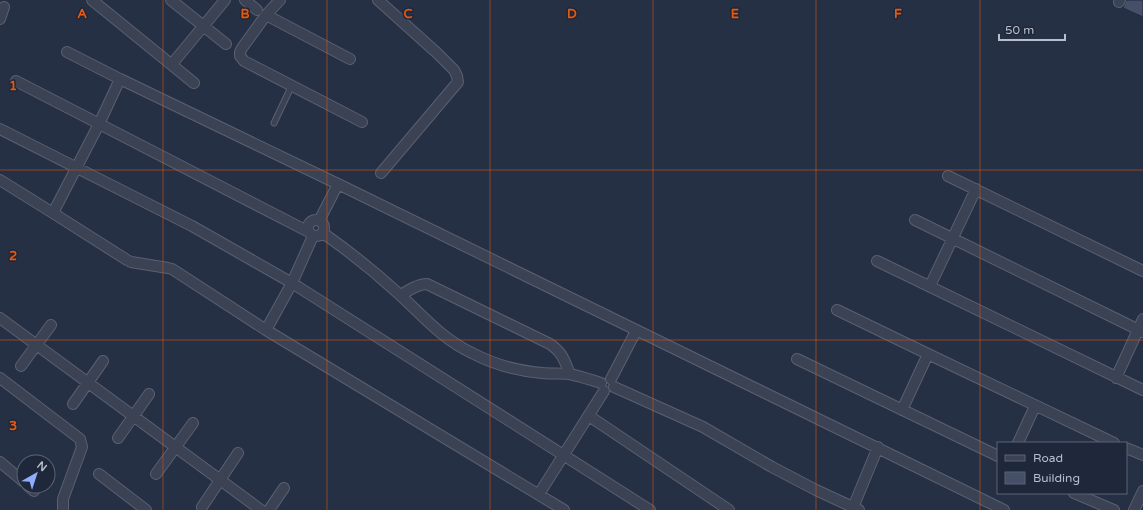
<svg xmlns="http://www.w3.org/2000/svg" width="1143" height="510" viewBox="0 0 1143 510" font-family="'Varela Round',sans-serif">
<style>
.building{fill:#454f67;stroke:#21293c}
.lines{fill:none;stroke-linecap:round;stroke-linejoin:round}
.lane-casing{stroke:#596071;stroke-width:7}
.street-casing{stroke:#596071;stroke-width:12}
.lane{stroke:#3b4254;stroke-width:5}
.street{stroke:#3b4254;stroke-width:10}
.grid{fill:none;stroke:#e8590c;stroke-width:1;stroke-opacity:0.55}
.grid-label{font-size:13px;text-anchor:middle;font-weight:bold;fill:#e8590c;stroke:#1f273a;stroke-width:3;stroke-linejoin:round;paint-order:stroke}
</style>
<rect width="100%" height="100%" fill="#263045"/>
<path class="building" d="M1126,0H1143V17L1123,8Z"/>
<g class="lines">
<g class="lane-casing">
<path id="lane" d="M274,123L292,85"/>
</g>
<g class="street-casing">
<path id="street" d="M92,0L194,83
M171,0L226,44
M245,0L257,10
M280,0L266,15L242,48L240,52V56L244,61L362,122
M378,0L437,53L454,70L457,76L458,82L381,173
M1119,2L1120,0
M266,15L350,59
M0,19L4,7
M67,52L120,79L338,184L1004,510
M172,64L225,0
M16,81L309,232
M0,129L192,226L292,283L650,510
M948,176L1143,271
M0,180L53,213L127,260L131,262L168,268L172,269L266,330
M53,213L99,124L120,79
M915,220L1143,332
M308 228a8 8 0 1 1 16 0a8 8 0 1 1-16 0Z
M319,221L338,184
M323,233C350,252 375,272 399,294C423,316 442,339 472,353C493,364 518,371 542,373C551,374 560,373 569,374C580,376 591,380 601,383
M313,236L292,283L266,330L564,510
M877,261L1143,390
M930,286L976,189
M401,295C409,290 418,284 427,284L550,344C563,353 564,360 570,374
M837,310L928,354L1114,443
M0,318L261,510
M797,359L998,456
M21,366L51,325
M0,378L80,439L82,447L63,499V510
M1116,378L1143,319
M611,379L636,331
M614,387L703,427L772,467L816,490L859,510
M73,404L103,361
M902,410L928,354
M589,416L729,510
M118,438L149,394
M1018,443L1035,406
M1126,448L1143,455
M0,462L24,482
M99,474L146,510
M156,474L193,423
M28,486L34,491
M1074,493L1114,510
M539,494L604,391
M202,507L238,453
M269,510L284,488
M852,510L878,447
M1134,510L1143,491"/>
</g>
<use href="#lane" class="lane"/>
<use href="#street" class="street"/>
</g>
<path class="grid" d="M163,0V510M327,0V510M490,0V510M653,0V510M816,0V510M980,0V510M0,170H1143M0,340H1143"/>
<g class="grid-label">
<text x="82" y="18">A</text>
<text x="245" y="18">B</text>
<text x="408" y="18">C</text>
<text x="572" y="18">D</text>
<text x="735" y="18">E</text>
<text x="898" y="18">F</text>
<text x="13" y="90">1</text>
<text x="13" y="260">2</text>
<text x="13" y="430">3</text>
</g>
<rect x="997" y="442" width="130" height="52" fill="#1f273a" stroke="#5c6375"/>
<rect x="1005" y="455" width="20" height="6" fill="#3b4254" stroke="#5c6375"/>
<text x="1033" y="462" font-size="12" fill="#b8becd">Road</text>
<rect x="1005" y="472" width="20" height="12" fill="#454f67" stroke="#5c6375"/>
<text x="1033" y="482" font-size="12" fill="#b8becd">Building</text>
<g transform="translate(36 474) rotate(39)"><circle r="19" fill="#1f273a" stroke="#5c6375"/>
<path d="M0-3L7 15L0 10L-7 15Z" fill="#8eadfd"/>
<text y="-6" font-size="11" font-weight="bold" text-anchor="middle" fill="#b8becd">N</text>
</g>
<path d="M999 34v6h66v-6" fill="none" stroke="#b8becd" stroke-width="2"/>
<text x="1005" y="34" font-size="12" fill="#b8becd" stroke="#1f273a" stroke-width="3" paint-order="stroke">50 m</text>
</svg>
